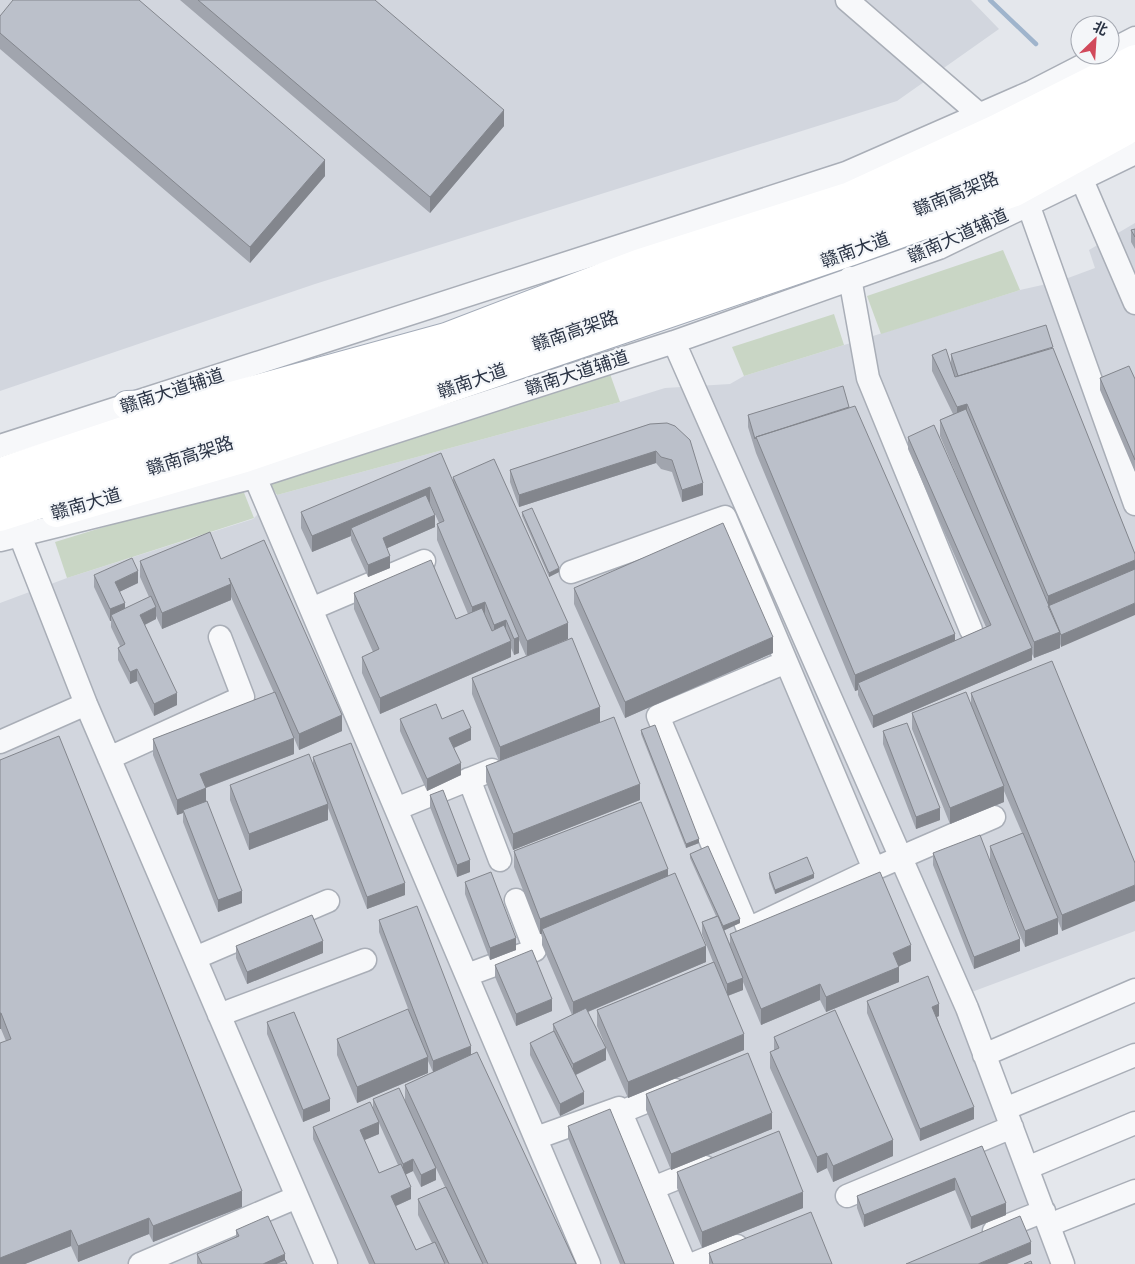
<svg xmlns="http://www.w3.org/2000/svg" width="1135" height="1264" viewBox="0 0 1135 1264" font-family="'Fira Sans Condensed','Noto Sans SC',sans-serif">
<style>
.built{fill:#d2d6de}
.green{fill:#c9d6c5}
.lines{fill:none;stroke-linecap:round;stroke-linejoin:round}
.stream{stroke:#9fb4cc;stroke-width:4.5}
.minor-casing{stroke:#a9aeb7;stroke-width:25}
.major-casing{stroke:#a3abb8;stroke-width:30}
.highway-casing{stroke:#8b94a3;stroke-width:30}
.minor{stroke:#f7f8fa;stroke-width:22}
.major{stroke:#fff;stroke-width:28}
.highway{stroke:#fff;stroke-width:28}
.wall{fill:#a1a5ae;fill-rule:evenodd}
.shaded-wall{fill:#83868d}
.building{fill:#bbc0ca;stroke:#83868d}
.labels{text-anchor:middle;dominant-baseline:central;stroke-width:4.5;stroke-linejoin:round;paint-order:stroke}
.street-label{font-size:18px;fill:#2b3445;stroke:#f4f6f9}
</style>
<rect width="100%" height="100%" fill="#e4e7ec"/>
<path class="built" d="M0,0H971L999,29L897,101L315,284L0,391Z
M1135,223V931L969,993L1075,1264H0V603L67,578L253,519L277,495L620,402L665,388L730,384L744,376L844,345L1020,290L1060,281L1095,268L1089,250Z"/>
<path class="green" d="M1003,250L1020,290L881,334L867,296Z
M834,314L844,345L744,376L732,347Z
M609,371L620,402L277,495L267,480Z
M241,485L254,518L67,578L55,542Z"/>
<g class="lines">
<path class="stream" d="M990,0L1036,44"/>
<g class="minor-casing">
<path id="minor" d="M847,0L980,115
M1110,51L1135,38
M1082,180L1135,303
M1028,204L1135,504
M850,278L868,378L971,630
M674,342L967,1008L1063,1264
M0,446L846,173L1031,92L1103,55
M255,477L589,1264
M19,533L86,704L326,1264
M0,540L255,477L674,342L939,248L1135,153
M571,572L725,517L874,869L994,817
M311,609L424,561
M786,662L658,716L748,929L874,869
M0,742L86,704
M109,758L243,697L220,637
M469,779L500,860
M396,809L492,770
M195,958L328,901
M467,975L535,950L516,900
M219,1015L365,960
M984,1055L1135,990
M1005,1109L1135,1055
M621,1112L675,1090
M536,1138L619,1108L685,1264
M1027,1168L1135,1123
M653,1188L705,1167
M847,1196L1012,1127
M1049,1225L1135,1191
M994,1231L1044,1211
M140,1264L297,1197
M693,1264L737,1246"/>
</g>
<g class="major-casing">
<path id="major" d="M127,405L179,403
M0,472L210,402L446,337L640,263L850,196L996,129L1135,59
M56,513L245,458L852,251L1015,192L1135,126"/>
</g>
<g class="highway-casing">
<path id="highway" d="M0,492L527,326L928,184L1027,138L1135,84
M0,517L461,371L971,192L1135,105"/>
</g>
<use href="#minor" class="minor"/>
<use href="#major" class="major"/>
<use href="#highway" class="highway"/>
</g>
<path class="wall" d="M180,0H375L504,126L430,213Z
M0,16L325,176L250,263L0,49Z
M1135,229V249L1131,242V230Z
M1053,349L1135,554L1061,647L1060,644V648L1034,658L1032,654V660L873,728L858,695V690L855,691L756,453L748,427V415L849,407L955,641L986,627L908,449V437L959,481L940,436V420L953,414L932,371V355L951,365V354Z
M1100,378L1135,379V472L1100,390Z
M650,424L703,495L682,502L672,472L661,469L656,463L519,507L510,482V470Z
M453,477L568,639L551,646L600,722L640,800L513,850L486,782V766L499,761L472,694V678L526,656L519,640V653L514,655L511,648V657L380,714L362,673V657L373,652L354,609V593L456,619L468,614L437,540V524L439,523L430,503L435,527L387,548L390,568L368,577L351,540V536L312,552L301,528V512L453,482Z
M522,512L559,572L549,577L522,516Z
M221,559L342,731L299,750L294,738V754L206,788V801L242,903L218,912L183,822V813L177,815L153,755V739L274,693L231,597V600L162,629L156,616V619L145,625L177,705L154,716L137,681L130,684L118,660V648L120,646L111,627V621H110L94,587V575L138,583L119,592L125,609L149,597L140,577V561Z
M574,588L773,653L625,718L574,604Z
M971,693L1135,863L1062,931L1058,921V934L1025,947L1004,896L1020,951L974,969L933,865V853L990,860V846L1022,833L1004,791V802L950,824L912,729V713L971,704Z
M400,719H442L471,740L454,748L461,775L427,791L400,731Z
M641,730L699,843L686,848L641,734Z
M883,731L940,820L916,829L883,744Z
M313,757L405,895L367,909L328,808V820L249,850L230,800V785L313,766Z
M0,760L242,1207L153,1242L149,1234L78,1262L71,1246L25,1264H0L6,1041L1,1029H0Z
M430,795L470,872L457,877L430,807Z
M514,851L668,876L706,962L588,1012L606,1047L597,1026V1010L713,962L702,934V922L716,916L690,858V854L740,923L724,930L730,944V934L911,961L899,966V982L826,1012L820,1000L761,1025L743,982V990L728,996L744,1050L628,1098L606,1048V1060L576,1075L584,1104L560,1116L530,1055V1043L553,1032V1024L572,1015L542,945V934H540L514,867Z
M769,873L814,878L775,894L769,878Z
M465,882L516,950L490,960L465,894Z
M379,920L471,1055L576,1264H369L313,1139V1127L373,1110V1099L405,1101V1085L433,1072L428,1061V1073L357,1103L337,1055V1039L412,1019L379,932ZM379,1123L398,1165L379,1173L364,1140L379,1134ZM436,1168L445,1187L418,1199V1215L432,1243L416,1250L396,1206L411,1199L405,1174L413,1171L421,1187L436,1180Z
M236,946L323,953L247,984L236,958Z
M495,965L552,1011L516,1026L495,977Z
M867,1001L939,1016L937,1017L974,1119L920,1141L867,1013Z
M267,1022L330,1111L303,1122L267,1034Z
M774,1037L893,1156L833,1182L827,1168L817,1173L770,1068V1052L774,1051Z
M646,1094L772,1129L671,1170L646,1110Z
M568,1126L674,1264H620L568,1138Z
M982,1146L1006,1215L971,1229L955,1190L864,1227L857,1208V1196Z
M677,1172L803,1208L702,1248L677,1188Z
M236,1230L285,1260L287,1264H197V1254L236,1237Z
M709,1253L832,1264H709Z"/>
<path class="shaded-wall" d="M504,110V126L430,213V197Z
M325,160V176L250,263V247Z
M967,404V420L957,423V407Z
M656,451V463L519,507V495Z
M703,483V495L682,502V490Z
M430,487V503L354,534L351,528V536L312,552V536Z
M435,515V527L383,550V538Z
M390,556V568L368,577V565Z
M1135,560V576L1048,612V596Z
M559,568V572L549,577V573Z
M138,571V583L115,594V582Z
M231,584V600L162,629V613Z
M485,602V617L472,623V607Z
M125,603V615H111V621H110V609Z
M1135,603V615L1061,647V635Z
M156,607V619L140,627V615Z
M506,620V636L494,640V625Z
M568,623V639L527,657V641Z
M1060,632V648L1034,658V642Z
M955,634V650L858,683V690L855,691V675Z
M519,637V653L514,655V639Z
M773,637V653L625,718V702Z
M511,641V657L380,714V698Z
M1032,648V660L873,728V716Z
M137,669V681L130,684V672Z
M177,693V705L154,716V704Z
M600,707V723L500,763V747Z
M342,715V731L299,750V734Z
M471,728V740L449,750V738Z
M294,738V754L200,790V774Z
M461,763V775L427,791V779Z
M640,784V800L513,850V834Z
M1004,786V802L950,824V808Z
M206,788V804L183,810V813L177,815V800Z
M328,804V820L249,850V834Z
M940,808V820L916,829V817Z
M699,839V843L686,848V844Z
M470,860V872L457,877V865Z
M668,869V885L542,929V934H540V919Z
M814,874V878L775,894V890Z
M405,883V895L367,909V897Z
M1135,885V901L1062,931V915Z
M242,891V903L218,912V900Z
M1058,918V934L1025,947V931Z
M740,919V923L723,931V926Z
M516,938V950L490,960V948Z
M1020,939V951L974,969V957Z
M323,941V953L247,984V972Z
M911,945V961L893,969V953Z
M706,946V962L573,1018V1002Z
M899,967V982L826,1012V997Z
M743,978V990L727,996V984Z
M820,984V1000L761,1025V1009Z
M552,999V1011L516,1026V1014Z
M939,1004V1016L932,1019V1007Z
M0,1013H1V1029H0Z
M744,1034V1050L628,1098V1082Z
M471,1046V1058L433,1073V1061Z
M606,1048V1060L573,1076V1064Z
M428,1057V1073L357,1103V1087Z
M584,1092V1104L560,1116V1104Z
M330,1099V1111L303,1122V1110Z
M974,1107V1119L920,1141V1129Z
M772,1113V1129L671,1170V1154Z
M379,1122V1134L360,1142V1130Z
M893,1140V1156L833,1182V1166Z
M827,1153V1168L817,1173V1157Z
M413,1159V1171L403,1176V1164Z
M436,1168V1180L421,1187V1175Z
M955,1178V1190L864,1227V1215Z
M411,1187V1199L391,1208V1196Z
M242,1191V1207L153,1242V1226Z
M803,1192V1208L702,1248V1232Z
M1006,1203V1215L971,1229V1217Z
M149,1218V1234L78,1262V1246Z
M71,1230V1246L25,1264H0V1258Z
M1031,1242V1254L1007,1264H978Z
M285,1254V1264H263Z"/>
<path class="building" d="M13,0H139L325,160L250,247L0,33V16Z
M198,0H375L504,110L430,197Z
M1135,229V237L1131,230Z
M1046,325L1053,347L958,376L951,354Z
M1053,348L1135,554V560L1048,596L967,404L957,407L932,355L946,349L955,377Z
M1129,366L1135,379V460L1100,378Z
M843,386L849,407L756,437L755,439L748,415Z
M855,406L955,634L855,675L756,437Z
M966,409L1060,632L1034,642L940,420Z
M667,423L675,426L690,440L703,483L682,490L672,460L661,457L656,451L519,495L510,470L650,424Z
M934,425L1032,648L873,716L858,683L991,625L908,437Z
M441,453L519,637L514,639L506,620L494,625L485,602L472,607L437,524L444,521L430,487L312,536L301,512Z
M494,459L568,623L527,641L453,477Z
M426,495L435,515L383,538L390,556L368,565L351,528Z
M532,508L559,568L549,573L522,512Z
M723,523L773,637L625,702L574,588Z
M210,532L221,559L264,540L342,715L299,734L229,578L231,584L162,613L140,561Z
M132,558L138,571L115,582L125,603L110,609L94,575Z
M431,560L456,619L482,608L492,631L504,625L511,641L380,698L362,657L379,649L354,593Z
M1135,569V603L1061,635L1048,606Z
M151,596L156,607L140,615L177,693L154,704L137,669L130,672L118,648L125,644L111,615Z
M572,638L600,707L500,747L472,678Z
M1052,661L1135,863V885L1062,915L971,693Z
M275,692L294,738L200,774L206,788L177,800L153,739Z
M966,692L1004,786L950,808L912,713Z
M436,704L442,719L463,710L471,728L449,738L461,763L427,779L400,719Z
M614,717L640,784L513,834L486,766Z
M907,723L940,808L916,817L883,731Z
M655,725L699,839L686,844L641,730Z
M59,736L242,1191L153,1226L149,1218L78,1246L71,1230L0,1258V1043L11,1039L1,1013H0V760Z
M351,743L405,883L367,897L313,757Z
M309,754L328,804L249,834L230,785Z
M443,790L470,860L457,865L430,795Z
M207,801L242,891L218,900L183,810Z
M641,802L668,869L540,919L514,851Z
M1023,833L1058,918L1025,931L990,846Z
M980,835L1020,939L974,957L933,853Z
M708,846L740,919L723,926L690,854Z
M807,857L814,874L775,890L769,873Z
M491,872L516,938L490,948L465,882Z
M880,872L911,945L893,953L899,967L826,997L820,984L761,1009L730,934Z
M675,873L706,946L573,1002L542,929Z
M417,906L471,1046L433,1061L379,920Z
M312,915L323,941L247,972L236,946Z
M718,916L743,978L727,984L702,922Z
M532,950L552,999L516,1014L495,965Z
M714,962L744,1034L628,1082L597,1010Z
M928,976L939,1004L932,1007L974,1107L920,1129L867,1001Z
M586,1008L606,1048L573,1064L553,1024Z
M408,1009L428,1057L357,1087L337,1039Z
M835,1010L893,1140L833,1166L827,1153L817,1157L770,1052L779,1048L774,1037Z
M294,1012L330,1099L303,1110L267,1022Z
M554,1031L584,1092L560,1104L530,1043Z
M477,1052L576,1264H488L405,1085Z
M748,1053L772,1113L671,1154L646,1094Z
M399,1088L436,1168L421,1175L413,1159L403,1164L373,1099Z
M370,1102L379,1122L360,1130L379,1173L401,1164L411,1187L391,1196L416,1250L435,1242L445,1264H375L313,1127Z
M610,1109L674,1264H625L568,1126Z
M779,1131L803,1192L702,1232L677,1172Z
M982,1146L1006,1203L971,1217L955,1178L864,1215L857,1196Z
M446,1187L483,1264H449L418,1199Z
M811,1212L832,1264H713L709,1253Z
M268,1216L285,1254L263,1264H202L197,1254L239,1236L236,1230Z
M1020,1216L1031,1242L978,1264H906Z
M285,1260L287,1264H275Z
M1031,1261L1032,1264H1024Z"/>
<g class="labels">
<g class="street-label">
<text transform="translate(956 194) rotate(-22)">赣南高架路</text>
<text transform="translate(958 236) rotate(-24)">赣南大道辅道</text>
<text transform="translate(855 250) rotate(-20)">赣南大道</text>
<text transform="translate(575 331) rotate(-19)">赣南高架路</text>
<text transform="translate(577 373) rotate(-18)">赣南大道辅道</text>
<text transform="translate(472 381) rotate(-19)">赣南大道</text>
<text transform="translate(172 391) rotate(-18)">赣南大道辅道</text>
<text transform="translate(190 456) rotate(-18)">赣南高架路</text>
<text transform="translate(86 504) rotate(-16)">赣南大道</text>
</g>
</g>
<g transform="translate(1095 40) rotate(25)"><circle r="24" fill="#f4f6f9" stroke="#a4a8b1"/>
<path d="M0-4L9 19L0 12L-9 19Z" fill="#d1495b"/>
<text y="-8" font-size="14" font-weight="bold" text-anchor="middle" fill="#2b3445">北</text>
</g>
</svg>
